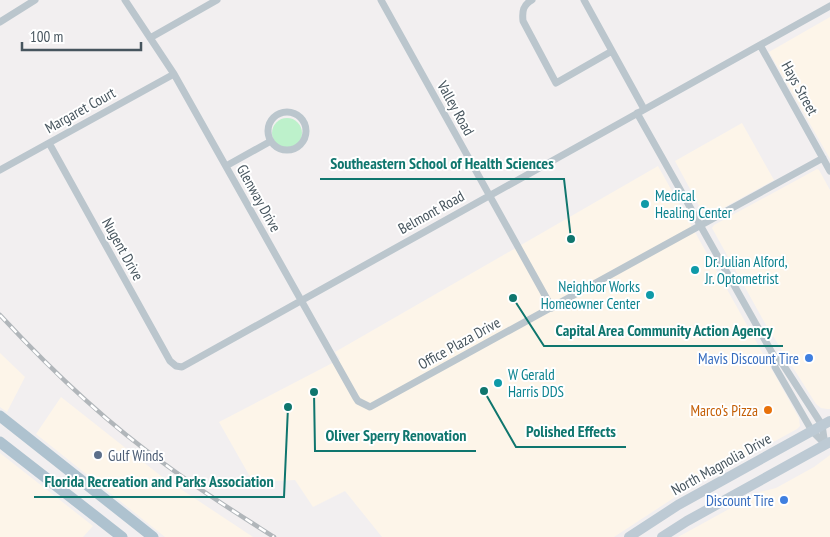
<svg xmlns="http://www.w3.org/2000/svg" width="830" height="537" viewBox="0 0 830 537" font-family="'PT Sans Narrow',sans-serif">
<style>
.commercial{fill:#fdf5e9}
.green{fill:#bdf1cb}
.lines{fill:none;stroke-linecap:round;stroke-linejoin:round}
.minor{stroke:#bbc6cd;stroke-width:7}
.secondary{stroke:#bdcad4;stroke-width:10}
.primary{stroke:#aec2cf;stroke-width:11}
.rail-casing{stroke:#b1b6ba;stroke-width:4.5}
.rail{stroke:#fff;stroke-width:2.5;stroke-dasharray:8;stroke-linecap:butt}
.culture-dot{fill:#0f9aa8;stroke:#fff;stroke-width:2}
.shop-dot{fill:#3f7fe0;stroke:#fff;stroke-width:2}
.food-dot{fill:#e8710a;stroke:#fff;stroke-width:2}
.service-dot{fill:#5c6f8a;stroke:#fff;stroke-width:2}
.labels{text-anchor:middle;dominant-baseline:central;stroke-width:4;stroke-linejoin:round;paint-order:stroke}
.street-label{font-size:15px;fill:#47555e;stroke:#fff}
.culture-label{font-size:15px;fill:#0d838f;stroke:#fff;text-anchor:start}
.shop-label{font-size:15px;fill:#366cbe;stroke:#fff;text-anchor:end}
.food-label{font-size:15px;fill:#c56008;stroke:#fff;text-anchor:end}
.service-label{font-size:15px;fill:#4e5e75;stroke:#fff;text-anchor:start}
.leader{fill:none;stroke:#0f766e;stroke-width:2}
.callout-dot{fill:#0f766e;stroke:#fff;stroke-width:2}
.callout-label{font-size:16px;text-anchor:middle;font-weight:bold;fill:#0f766e;stroke:#fff;stroke-width:4;stroke-linejoin:round;paint-order:stroke}
</style>
<rect width="100%" height="100%" fill="#f2eff0"/>
<path class="commercial" d="M830,17V159L769,52Z
M742,123L774,180L707,217H705L675,161Z
M658,166L799,418L800,426L797,429L686,490L614,537H382L345,491L313,507L295,480L253,482L219,422L340,359L335,352Z
M817,169L819,170L830,190V409H827L821,408L816,404L766,325L712,228L714,225Z
M0,353L25,377L7,412L0,407Z
M61,397L161,476L253,537H165L36,434Z
M0,453L93,526L83,537H0Z
M830,455V537H678L760,492L776,488L814,467Z"/>
<path class="green" d="M272 133a15 15 0 1 1 30 0a15 15 0 1 1-30 0Z"/>
<g class="lines">
<path class="minor" d="M125,0L174,74L356,398L358,401L370,407L823,158
M381,0L552,308
M532,0C523,5 522,11 523,21L556,83L612,51
M584,0L644,109
M0,22L35,0
M150,38L217,0
M760,45L830,171
M268 131a19 19 0 1 1 38 0a19 19 0 1 1-38 0Z
M637,113L775,358L782,363L822,425L825,445
M49,143L170,361L176,366L182,367L830,6
M226,166L271,141
M0,170L174,74
M775,358V367L812,431L825,444"/>
<path class="secondary" d="M629,537L678,505L830,421
M662,537L687,521L830,442"/>
<path class="primary" d="M0,416L153,537
M0,442L122,537"/>
<g class="rail-casing">
<path id="rail" d="M0,315C51,370 105,422 166,465C201,491 238,514 274,537"/>
</g>
<use href="#rail" class="rail"/>
</g>
<g class="culture-dot">
<circle cx="645" cy="204" r="5"/>
<circle cx="695" cy="270" r="5"/>
<circle cx="650" cy="295" r="5"/>
<circle cx="498" cy="383" r="5"/>
</g>
<g class="shop-dot">
<circle cx="809" cy="358" r="5"/>
<circle cx="784" cy="500" r="5"/>
</g>
<circle class="food-dot" cx="768" cy="410" r="5"/>
<circle class="service-dot" cx="98" cy="455" r="5"/>
<g class="labels">
<g class="street-label">
<text transform="translate(800 88) rotate(61)">Hays Street</text>
<text transform="translate(456 108) rotate(61)">Valley Road</text>
<text transform="translate(80 110) rotate(-29)">Margaret Court</text>
<text transform="translate(259 198) rotate(61)">Glenway Drive</text>
<text transform="translate(431 212) rotate(-29)">Belmont Road</text>
<text transform="translate(123 249) rotate(61)">Nugent Drive</text>
<text transform="translate(459 343) rotate(-29)">Office Plaza Drive</text>
<text transform="translate(721 464) rotate(-29)">North Magnolia Drive</text>
</g>
<g class="culture-label">
<text x="655" y="195">Medical<tspan x="655" dy="17">Healing Center</tspan></text>
<text x="705" y="261">Dr. Julian Alford,<tspan x="705" dy="17">Jr. Optometrist</tspan></text>
<text x="640" y="286" text-anchor="end">Neighbor Works<tspan x="640" dy="17">Homeowner Center</tspan></text>
<text x="508" y="374">W Gerald<tspan x="508" dy="17">Harris DDS</tspan></text>
</g>
<g class="shop-label">
<text x="799" y="358">Mavis Discount Tire</text>
<text x="774" y="500">Discount Tire</text>
</g>
<g class="food-label">
<text x="758" y="410">Marco's Pizza</text>
</g>
<g class="service-label">
<text x="108" y="455">Gulf Winds</text>
</g>
</g>
<path class="leader" d="M571 239L564 179H320M513 298L544 346H783M484 391L516 447H626M314 392L315 451H476M288 407L284 497H34"/>
<g class="callout-dot">
<circle cx="571" cy="239" r="5"/>
<circle cx="513" cy="298" r="5"/>
<circle cx="484" cy="391" r="5"/>
<circle cx="314" cy="392" r="5"/>
<circle cx="288" cy="407" r="5"/>
</g>
<g class="callout-label">
<text x="442" y="169">Southeastern School of Health Sciences</text>
<text x="664" y="336">Capital Area Community Action Agency</text>
<text x="571" y="437">Polished Effects</text>
<text x="396" y="441">Oliver Sperry Renovation</text>
<text x="159" y="487">Florida Recreation and Parks Association</text>
</g>
<path d="M22 42v8h119v-8" fill="none" stroke="#47555e" stroke-width="2.5"/>
<text x="30" y="42" font-size="15" fill="#47555e" stroke="#ffffff" stroke-width="4" paint-order="stroke">100 m</text>
</svg>
